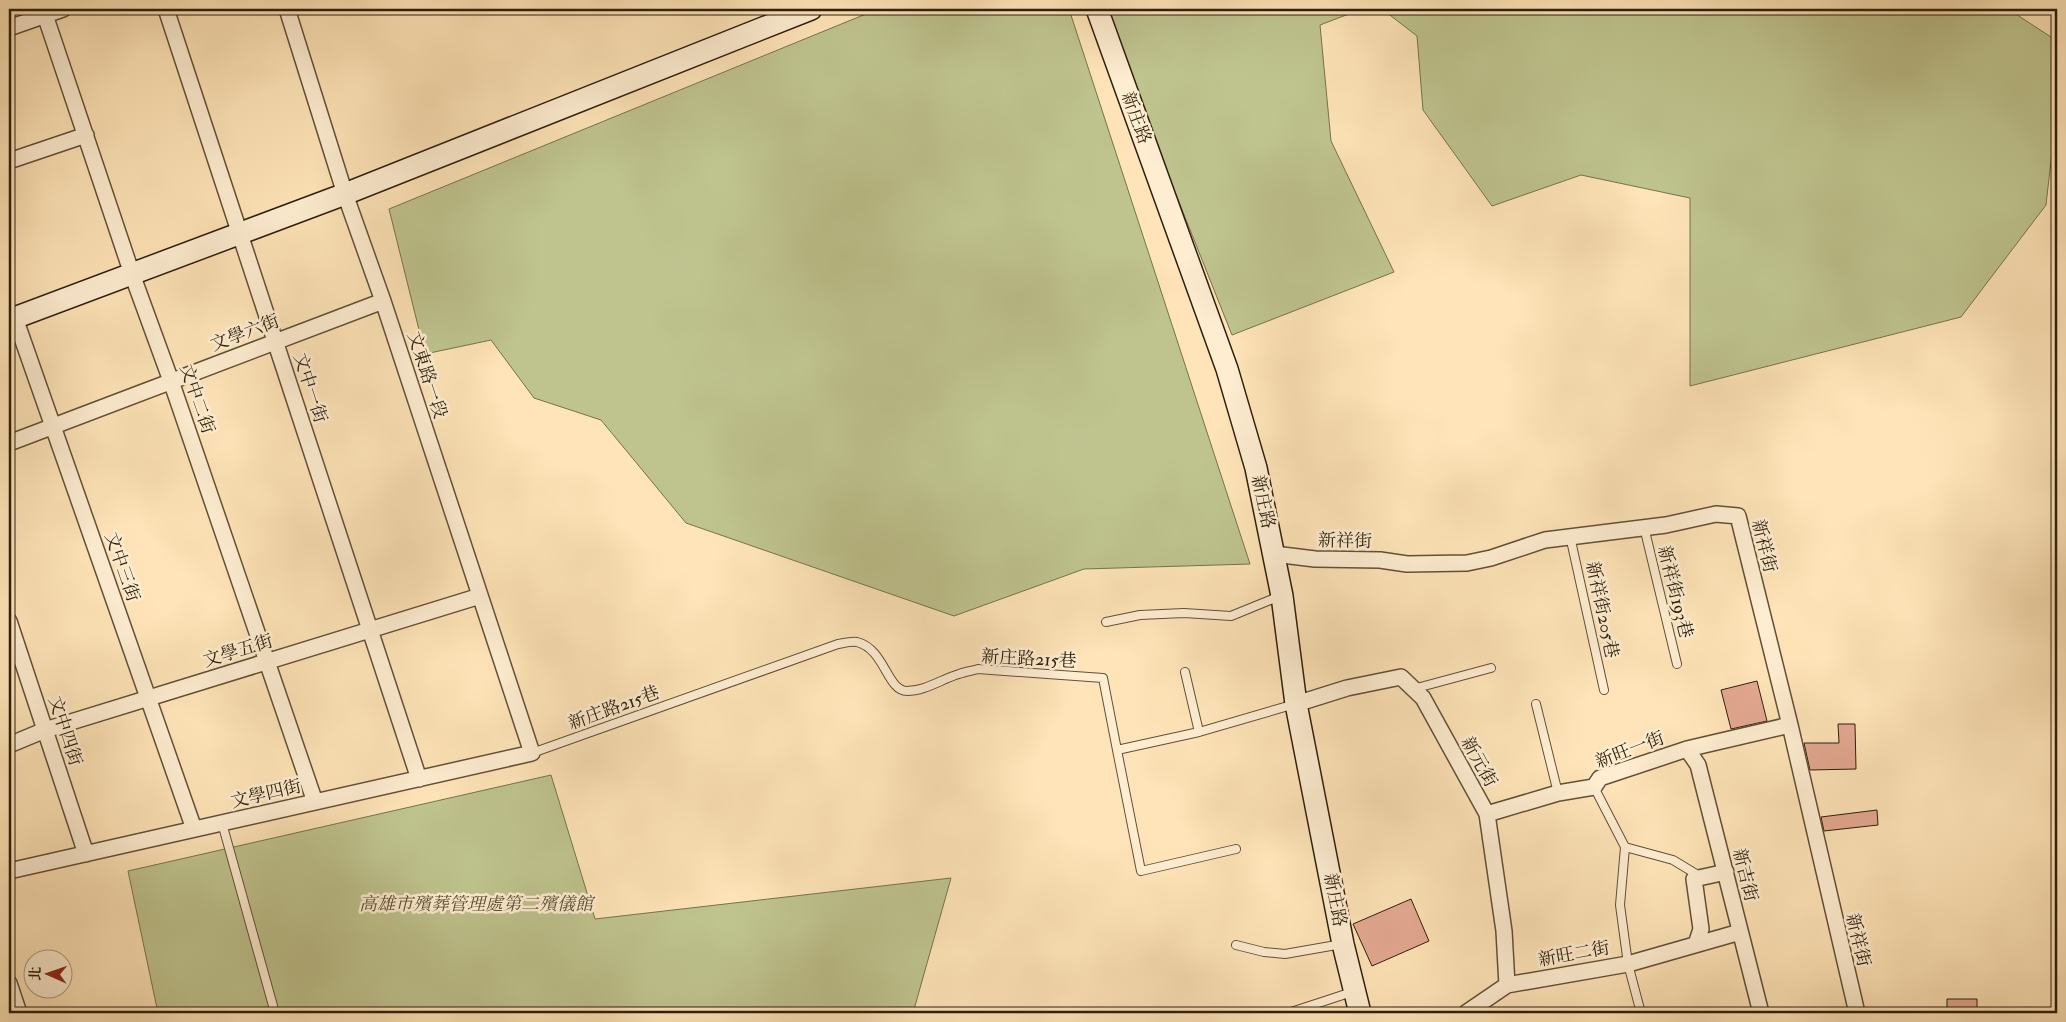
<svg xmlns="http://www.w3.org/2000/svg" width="2066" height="1022" viewBox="0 0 2066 1022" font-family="'IM FELL Double Pica','Noto Serif TC',serif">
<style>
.green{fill:#bfc48f;stroke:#76724d}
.building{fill:#e4a992;stroke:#2e1f0b}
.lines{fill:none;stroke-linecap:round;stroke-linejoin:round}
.lane-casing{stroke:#625036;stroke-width:10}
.street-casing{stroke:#625036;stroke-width:18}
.secondary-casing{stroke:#2e1f0b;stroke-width:24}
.lane{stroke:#feedd1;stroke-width:8}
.street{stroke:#feedd1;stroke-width:15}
.secondary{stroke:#feedd1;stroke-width:21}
.labels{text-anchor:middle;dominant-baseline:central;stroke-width:5;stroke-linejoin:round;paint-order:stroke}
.street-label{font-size:18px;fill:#2e1f0b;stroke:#feedd1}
.park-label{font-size:18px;font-style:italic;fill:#5a5133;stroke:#feedd1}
</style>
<rect width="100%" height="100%" fill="#fee4b8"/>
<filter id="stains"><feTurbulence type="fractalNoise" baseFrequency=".004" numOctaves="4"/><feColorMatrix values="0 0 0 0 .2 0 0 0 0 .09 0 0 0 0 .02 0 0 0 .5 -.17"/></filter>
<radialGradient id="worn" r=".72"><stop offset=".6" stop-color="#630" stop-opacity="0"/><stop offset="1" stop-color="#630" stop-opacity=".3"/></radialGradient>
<path class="green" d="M878,9H1069L1250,564L1084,569L954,616L686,523L601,420L534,398L491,340L425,354L389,209Z
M1102,9H1362L1320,25L1331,141L1394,272L1232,335Z
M1382,9H2008L2054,39L2057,59V107L2046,205L1961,317L1690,386V198L1581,175L1492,206L1423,110L1417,36Z
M551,775L595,919L951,878L913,1013H158L128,871Z"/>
<path class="building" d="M1757,681L1767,721L1731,729L1721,690Z
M1838,724H1855L1856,769L1810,770L1804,743H1839Z
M1877,810L1878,825L1824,831L1821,817Z
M1411,899L1429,941L1372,966L1353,924Z
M1947,999H1977V1013H1947Z"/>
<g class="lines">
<g class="lane-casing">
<path id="lane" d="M1644,527L1677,664
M1570,536L1604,690
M1106,622L1140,615L1184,613L1231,616L1280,596
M1185,672L1199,732
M1413,689L1491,668
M1536,704L1558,793
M1117,750L1141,871L1236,849
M532,753L838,644C844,643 851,641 857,642C885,649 887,691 907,691C925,691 942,679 959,674C965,672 971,671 978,669L1103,678L1117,750L1199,732L1295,704
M1594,787L1625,847L1620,905L1628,964L1641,1013
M222,823L275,1013
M1625,847L1673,860L1701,877
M1236,945L1264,952L1285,954L1342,944
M1288,1013L1352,992"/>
</g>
<g class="street-casing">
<path id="street" d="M43,9L132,274L171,381L315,802
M166,9C248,266 334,522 419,779
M9,28L63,9
M9,161L86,135
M15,318L194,829
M9,443L383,301
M1274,554L1315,559L1380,560L1407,564L1467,563L1491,558L1545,540L1666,525L1716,514L1738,516L1790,725L1857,1013
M9,621L86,854
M1296,704L1347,688L1401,677L1423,698L1487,814L1504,931L1507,985
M9,745L45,730L480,596
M1687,749L1698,765L1761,1013
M1487,814L1558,793L1594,787L1600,778L1687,749L1790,725
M9,871L532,753L383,301L345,194L287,9
M1696,944L1701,929L1694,879L1726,872
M9,983L19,1013
M1466,1013L1507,985L1628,964L1740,932"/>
</g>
<g class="secondary-casing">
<path id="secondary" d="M1097,9L1227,369L1256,468L1282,596L1296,704L1343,944L1360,1013
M9,320L345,194L811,9"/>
</g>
<use href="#lane" class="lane"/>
<use href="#street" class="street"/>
<use href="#secondary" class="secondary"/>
</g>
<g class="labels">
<g class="street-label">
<text transform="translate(1136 118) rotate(70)">新庄路</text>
<text transform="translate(245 333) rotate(-21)">文學六街</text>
<text transform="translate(427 375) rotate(72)">文東路一段</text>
<text transform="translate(310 388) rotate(72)">文中一街</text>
<text transform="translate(197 399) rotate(71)">文中二街</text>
<text transform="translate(1263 502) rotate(78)">新庄路</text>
<text transform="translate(1345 541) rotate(1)">新祥街</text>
<text transform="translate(1764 546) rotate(76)">新祥街</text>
<text transform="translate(122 567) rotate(71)">文中三街</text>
<text transform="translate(1675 592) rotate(76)">新祥街193巷</text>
<text transform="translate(1602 610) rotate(78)">新祥街205巷</text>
<text transform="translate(238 651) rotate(-17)">文學五街</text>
<text transform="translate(1029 659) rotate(3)">新庄路215巷</text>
<text transform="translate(614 708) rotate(-20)">新庄路215巷</text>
<text transform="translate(65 731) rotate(72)">文中四街</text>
<text transform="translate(1630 750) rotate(-21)">新旺一街</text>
<text transform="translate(1479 762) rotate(61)">新元街</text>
<text transform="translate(266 794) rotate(-13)">文學四街</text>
<text transform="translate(1745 875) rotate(76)">新吉街</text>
<text transform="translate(1335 900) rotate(79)">新庄路</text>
<text transform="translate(1858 940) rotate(77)">新祥街</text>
<text transform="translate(1574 954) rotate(-10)">新旺二街</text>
</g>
<g class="park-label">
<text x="476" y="904">高雄市殯葬管理處第二殯儀館</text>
</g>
</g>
<rect width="2066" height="1022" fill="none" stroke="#fee4b8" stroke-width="30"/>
<rect x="10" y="10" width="2046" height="1002" fill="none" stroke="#2e1f0b" stroke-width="2.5"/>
<rect x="15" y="15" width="2036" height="992" fill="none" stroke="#2e1f0b"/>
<g transform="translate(48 974) rotate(272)"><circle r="24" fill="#feedd1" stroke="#ab9b82"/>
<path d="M0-4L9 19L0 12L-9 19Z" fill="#8f2418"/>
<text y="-8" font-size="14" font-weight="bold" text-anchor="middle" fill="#2e1f0b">北</text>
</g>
<rect width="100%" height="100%" filter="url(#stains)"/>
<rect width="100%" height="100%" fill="url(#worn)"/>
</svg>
